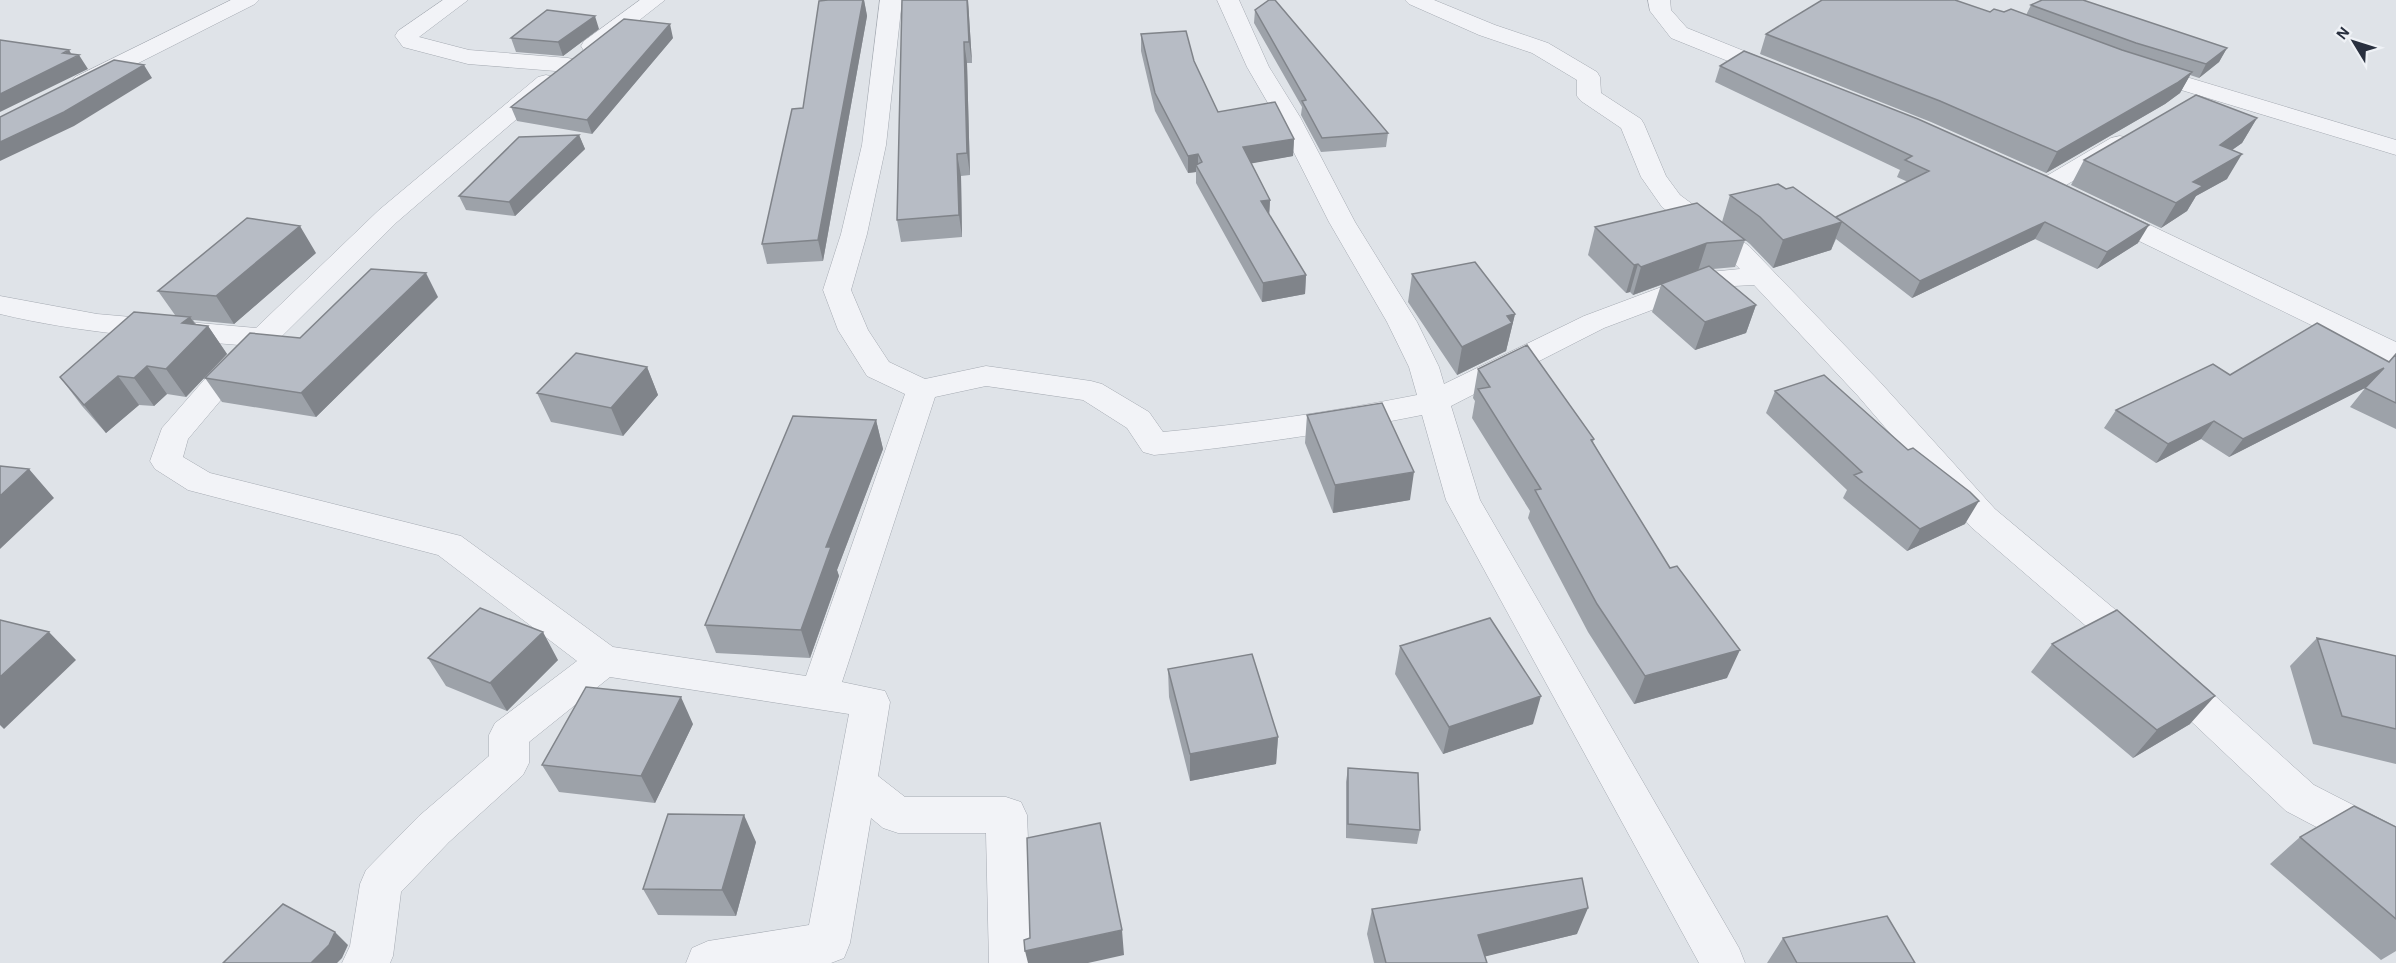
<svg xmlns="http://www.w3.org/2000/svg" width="2396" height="963" viewBox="0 0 2396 963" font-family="'Alegreya Sans',sans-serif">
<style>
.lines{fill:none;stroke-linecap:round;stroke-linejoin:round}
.street-casing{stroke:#a5aab2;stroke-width:1}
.street{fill:#f2f3f7;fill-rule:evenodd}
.wall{fill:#9da2a9}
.shaded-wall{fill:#80848a}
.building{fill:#b7bcc5;stroke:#80848a;stroke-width:1.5}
</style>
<rect width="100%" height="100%" fill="#dfe3e8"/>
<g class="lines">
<g class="street-casing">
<path id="street" d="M231,0H259L255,4L91,87L83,89L75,87L71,82L75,77Z
M443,0H468L419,37L469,50L568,58L576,60L579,65L576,70L568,72L468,64L403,47L395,36L398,31Z
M640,0H665L600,51L592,53L584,51L581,46L584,41Z
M880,0H902L886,145L867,234L851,290L868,330L889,362L925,379L986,366L1091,381L1102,384L1149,412L1163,432C1249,424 1332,412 1417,395L1409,367L1387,322L1329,222L1276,117L1247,67L1217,0H1239L1269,67L1300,117L1355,222L1417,322L1439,367L1444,384L1584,316L1699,273L1740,269L1729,258L1662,207L1641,177L1621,128L1581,101L1577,96V80L1532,53L1479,35L1409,4L1405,0H1434L1495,25L1548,43L1597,72L1600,77L1601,93L1641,119L1644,124L1666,176L1680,195L1749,246L1880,382L1995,509L2148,637L2154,647L2148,657L2135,662L2122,657L1971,527L1858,396L1754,285L1713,287L1604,328L1451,406L1480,500L1739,948L1745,963H1699L1446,500L1422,415C1332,433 1245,446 1154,455L1143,452L1127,428L1083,400L986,386L935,397L842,682L885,691L890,702L878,776L905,797H1006L1021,802L1027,815L1033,963H989L986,833H898L883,828L871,818L850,943L844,958L831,963H686L692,948L708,941L809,925L849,714L610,677L529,742V763L523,775L449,842L401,892L393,956L390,963H342L350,946L360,884L366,870L419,816L489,756V735L495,723L577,661L438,555L188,490L155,469L150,461L162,428L204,380L239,345C158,338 79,333 0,314V296L97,314L256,328L379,210L538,77L546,75L554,77L558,82L554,87L397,222L273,345L226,394L188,439L183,457L210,473L461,536L613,647L806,676L905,394L867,376L838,330L823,290L841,234L862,145Z
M1648,0H1670L1671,10L1687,28L1786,68L1789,73L1786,78L1778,80L1770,78L1671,38L1650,11Z
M2143,64L2396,140V155L2135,76L2132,71L2135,66Z
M2120,136L2129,138L2132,143L2129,148L2056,191L2047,194L2038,191L2034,186L2038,181L2111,138Z
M2103,205L2112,207L2396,342V364L2385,361L2094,219L2090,213L2094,207Z
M2171,664L2184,668L2314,785L2396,827V867L2381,861L2286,811L2158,690L2152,679L2158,668Z"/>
</g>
<use href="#street" class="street"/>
</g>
<path class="wall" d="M828,0H864L867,16L823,261L767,264L762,244L803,108Z
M968,0L972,63H967L970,175L961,176L962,237L901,242L897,220Z
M2031,5L2227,48L2219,62L2199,78L2190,75L2180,93L2165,104L2046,173L1931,122L1760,54L1766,34L1990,12L2026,15Z
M1255,10L1388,133L1386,147L1321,152L1301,115L1302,107L1254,23Z
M599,29L563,56L516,52L511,38Z
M1141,34L1194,61L1218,112L1294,139L1293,156L1251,163L1270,200L1269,214L1306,275L1305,294L1262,302L1196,183V172L1188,173L1155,111L1141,51Z
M673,38L592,134L517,121L511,107Z
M1720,66L2138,243L2097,269L2035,239L1912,298L1836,239L1831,250L1773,268L1750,244L1745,240L1735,267L1713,269L1756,305L1746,333L1695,350L1652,312L1661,285L1633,295L1630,292L1626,293L1588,255L1595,227L1722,222L1730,195L1786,189L1836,218V217L1908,182L1897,177L1900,170L1715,82Z
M2257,118L2242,143L2232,150L2227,179L2196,196L2187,211L2161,228L2071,185L2084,160Z
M579,135L585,149L515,216L466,210L459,196Z
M316,253L234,324L193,320L196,324L208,326L227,354L186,397L167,394L154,406L139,405L106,433L82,406L60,377L175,315L158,291Z
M1412,274L1515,314L1506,351L1457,375L1408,302Z
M438,297L316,417L222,402L205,378L300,338Z
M2396,354V429L2350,407L2366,387L2229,457L2201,439L2156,463L2104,428L2116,410L2230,375L2389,362Z
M647,367L658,395L623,436L551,422L537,393Z
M1478,369L1594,439L1593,442L1727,678L1634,704L1588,632L1528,518L1530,511L1472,418L1475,401L1473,398Z
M1775,391L1965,524L1907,551L1843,498L1847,490L1766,413Z
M1307,415L1410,500L1333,513L1305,443Z
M876,420L883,449L837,570L839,576L810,658L716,653L705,625Z
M2317,638L2396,656V764L2313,744L2290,666Z
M2052,644L2190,724L2133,758L2031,672Z
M1400,646L1533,724L1443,754L1395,674Z
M428,658L558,660L507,711L446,686Z
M1168,669L1278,737L1276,764L1190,781L1169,697Z
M693,724L655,803L559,792L542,765Z
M1348,768L1420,830L1417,844L1346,838V782Z
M2396,827V951L2381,960L2270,864L2300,837Z
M756,842L736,916L658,915L643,889Z
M1372,909L1577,934L1485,956L1487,963H1374L1367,934Z
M1783,938L1915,963H1767Z"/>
<path class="shaded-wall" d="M863,0H864L867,16L823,261L818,240Z
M967,0H968L972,63L969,42Z
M595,16L599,29L563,56L558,42Z
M670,24L673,38L592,134L587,120Z
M964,42L967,63L970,175L967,153Z
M2227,48L2219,62L2199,78L2206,64Z
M69,50L74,58L79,55L88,69L0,112V94Z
M144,65L152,78L74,126L0,161V142Z
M2192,72L2180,93L2165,104L2046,173L2057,152Z
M2257,118L2242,143L2205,169L2220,145Z
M579,135L585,149L515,216L509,202Z
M1294,139L1293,156L1243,165V147Z
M957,154L961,176L962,237L959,215Z
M1198,154V168L1196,165V172L1188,173V156Z
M2242,154L2227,179L2196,196L2187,211L2161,228L2176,203L2193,182Z
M1270,200L1269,218L1261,201Z
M1842,222L1831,250L1773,268L1783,240Z
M2045,222L2035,239L1912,298L1920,281Z
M2149,225L2138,243L2097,269L2107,252Z
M300,226L316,253L234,324L216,296Z
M1707,243L1698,271L1633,295L1641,267Z
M1638,264L1630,292L1626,293L1634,265Z
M426,273L438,297L316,417L301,393Z
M1306,275L1305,294L1262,302L1263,283Z
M1756,305L1746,333L1695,350L1705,322Z
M1515,314L1506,351L1457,375L1462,347L1507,316Z
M190,317L201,333L208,326L227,354L186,397L166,369L182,323Z
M147,366L167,394L154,406L134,378Z
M647,367L658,395L623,436L611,408Z
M2384,368L2369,386L2229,457L2243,439Z
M118,376L139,405L106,433L84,405Z
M876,420L883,449L837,570L839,576L810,658L801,630L826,547Z
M2214,421L2201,439L2156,463L2168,444Z
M29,469L54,498L0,549V496Z
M1414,472L1410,500L1333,513L1335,485Z
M1979,501L1965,524L1907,551L1920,529Z
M49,632L76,660L4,729L0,725V677Z
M543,632L558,660L507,711L490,683Z
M1740,650L1727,678L1634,704L1645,676Z
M1541,696L1533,724L1443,754L1449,727Z
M2215,696L2190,724L2133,758L2157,730Z
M681,697L693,724L655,803L641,776Z
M1278,737L1276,764L1190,781V754Z
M744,815L756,842L736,916L722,890Z
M1588,908L1577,934L1471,960L1478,935Z
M1122,930L1124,955L1088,963H1028L1025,951Z
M335,932L348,945L342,958L337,963H311Z"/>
<path class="building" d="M828,0H863L818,240L762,244L792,109L803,108L819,1Z
M902,0H967L969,42H964L967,153L957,154L959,215L897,220Z
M1269,0H1275L1388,133L1322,138L1302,101L1306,100L1255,10Z
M1822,0H1955L1990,12L1994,9L2004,12L2011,9L2122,50L2192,72L2177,83L2057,152L1940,101L1766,34Z
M2042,0H2083L2227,48L2206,64L2136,43L2031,5Z
M547,10L595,16L558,42L511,38Z
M624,19L670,24L587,120L511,107Z
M1186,31L1194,61L1218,112L1275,102L1294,139L1243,147L1270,200L1261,201L1306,275L1263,283L1196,165L1202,162L1198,154L1188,156L1155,93L1141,34Z
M0,40L69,50L63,53L79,55L0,94Z
M1744,51L1918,119L2046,176L2149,225L2107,252L2045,222L1920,281L1836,217L1929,171L1905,160L1912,156L1720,66Z
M114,60L144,65L64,112L0,142V117Z
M2196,95L2257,118L2220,145L2242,154L2193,182L2203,186L2176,203L2084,160Z
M579,135L509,202L459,196L519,137Z
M1778,184L1786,189L1793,187L1842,222L1783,240L1760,217L1730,195Z
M1697,203L1745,240L1707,243L1641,267L1638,264L1634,265L1595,227Z
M247,218L300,226L216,296L158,291Z
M1475,262L1515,314L1507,316L1512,323L1462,347L1412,274Z
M1709,266L1756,305L1705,322L1661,284Z
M371,269L426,273L301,393L205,378L250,333L300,338Z
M134,312L190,317L182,323L208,326L166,369L147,366L134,378L118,376L84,405L60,377Z
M2317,323L2389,362L2396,354V403L2365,388L2384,368L2243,439L2214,421L2168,444L2116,410L2213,364L2230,375Z
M1527,345L1594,439L1591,440L1670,568L1677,566L1740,650L1645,676L1597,604L1535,490L1541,489L1478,389L1490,387L1478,369Z
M576,353L647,367L611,408L537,393Z
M1824,375L1908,450L1913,448L1970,492L1979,501L1920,529L1854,475L1862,472L1775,391Z
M1382,403L1414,472L1335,485L1307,415Z
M793,416L876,420L826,547H831L801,630L705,625Z
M0,466L29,469L0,496Z
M480,608L543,632L490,683L428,658Z
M2117,610L2215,696L2157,730L2052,644Z
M1490,618L1541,696L1449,727L1400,646Z
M0,620L49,632L0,677Z
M2317,638L2396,656V729L2342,716Z
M1252,654L1278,737L1190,754L1168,669Z
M586,687L681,697L641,776L542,765Z
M1348,768L1418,773L1420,830L1348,824Z
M2354,806L2396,827V919L2300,837Z
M668,814L744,815L722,890L643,889Z
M1100,823L1122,930L1025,951L1024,940L1030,938L1027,838Z
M1582,878L1588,908L1478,935L1487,963H1386L1372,909Z
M283,904L335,932L329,945L311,963H223Z
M1887,916L1915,963H1797L1783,938Z"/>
<g transform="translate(2354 42) rotate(308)" stroke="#eff2f6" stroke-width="4.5" paint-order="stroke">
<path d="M0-4.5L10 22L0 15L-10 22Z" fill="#29303f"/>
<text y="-9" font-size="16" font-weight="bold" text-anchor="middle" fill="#29303f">N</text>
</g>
</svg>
